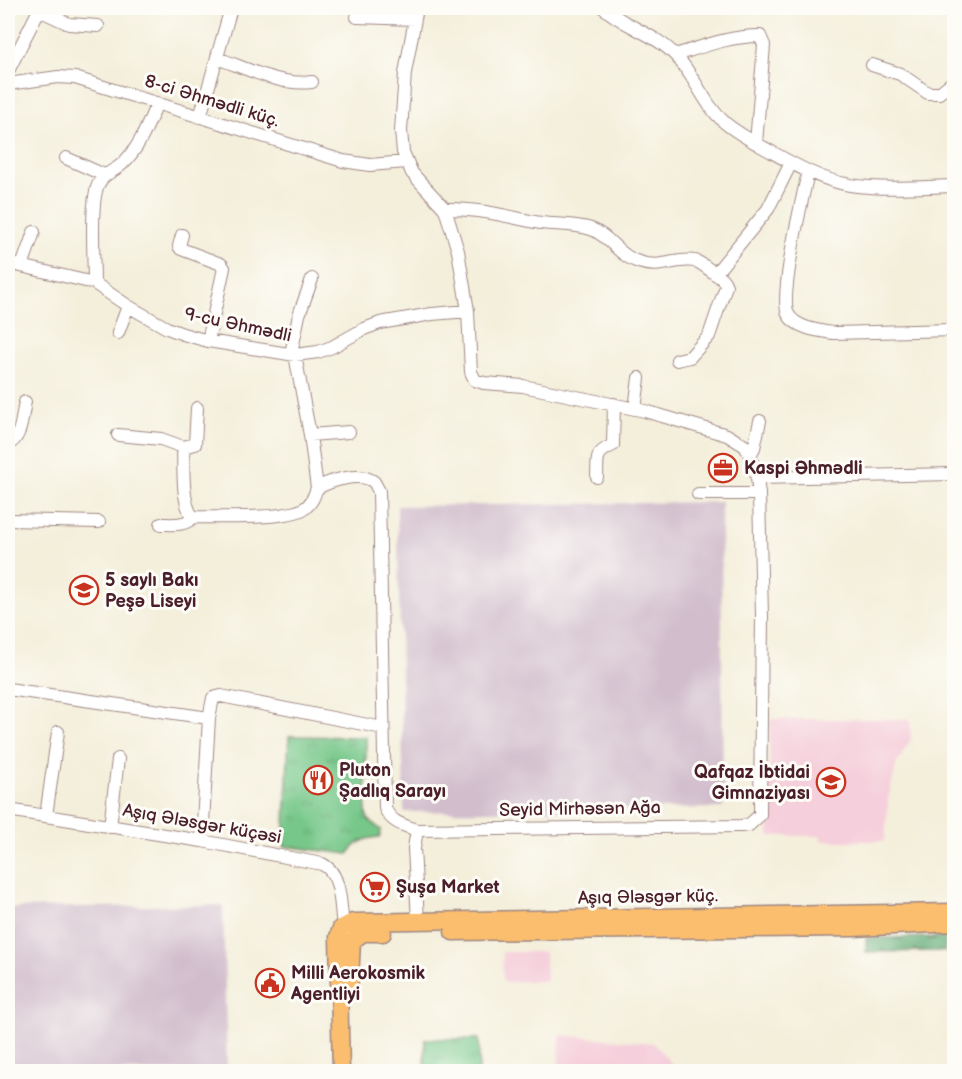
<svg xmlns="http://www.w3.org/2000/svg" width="962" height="1079" viewBox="0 0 962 1079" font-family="'Balsamiq Sans',sans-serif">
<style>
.built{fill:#f5cfdb}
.industrial{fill:#d1bdcc}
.grass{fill:url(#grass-tufts);stroke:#60735a;stroke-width:1.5}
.forest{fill:url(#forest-firs);stroke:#556650;stroke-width:1.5}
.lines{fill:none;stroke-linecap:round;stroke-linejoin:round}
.minor-casing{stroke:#9f8783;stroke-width:14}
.major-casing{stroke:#9f8783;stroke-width:19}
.minor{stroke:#fff;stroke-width:12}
.major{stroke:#fabe6e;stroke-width:16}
.labels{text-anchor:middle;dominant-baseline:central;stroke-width:6;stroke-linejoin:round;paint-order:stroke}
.street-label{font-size:18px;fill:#4a1f2b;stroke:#fdfcf7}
.poi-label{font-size:18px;font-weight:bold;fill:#4a1f2b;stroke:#fdfcf7;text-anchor:start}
</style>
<defs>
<pattern id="grass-tufts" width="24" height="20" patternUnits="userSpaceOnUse" patternTransform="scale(1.5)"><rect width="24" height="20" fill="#76c789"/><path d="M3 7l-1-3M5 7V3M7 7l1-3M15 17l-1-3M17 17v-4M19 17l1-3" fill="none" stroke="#68aa76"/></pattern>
<pattern id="forest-firs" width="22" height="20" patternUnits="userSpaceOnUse" patternTransform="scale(1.5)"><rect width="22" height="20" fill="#60ac75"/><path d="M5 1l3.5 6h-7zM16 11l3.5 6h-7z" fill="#518b60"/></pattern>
</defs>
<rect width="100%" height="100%" fill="#fdfcf7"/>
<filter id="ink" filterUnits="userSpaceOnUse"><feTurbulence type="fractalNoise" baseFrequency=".0167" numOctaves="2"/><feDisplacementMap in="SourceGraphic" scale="12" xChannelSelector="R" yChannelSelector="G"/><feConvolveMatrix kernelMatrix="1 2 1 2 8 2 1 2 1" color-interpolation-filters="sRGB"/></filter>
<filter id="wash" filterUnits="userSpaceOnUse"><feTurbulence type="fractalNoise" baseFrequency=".008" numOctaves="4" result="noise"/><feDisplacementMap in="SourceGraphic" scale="24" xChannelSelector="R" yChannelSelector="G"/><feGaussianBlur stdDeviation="1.35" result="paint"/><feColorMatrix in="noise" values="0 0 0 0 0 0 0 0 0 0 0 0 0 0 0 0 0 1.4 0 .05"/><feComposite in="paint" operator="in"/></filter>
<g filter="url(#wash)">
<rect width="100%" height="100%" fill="#f4efdb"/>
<path class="built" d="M770,719H910L911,739L896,765L888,800L885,841H821V836H769Z
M502,952H545L546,981L503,982Z
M560,1035L654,1043L678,1071H558Z"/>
<path class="industrial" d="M721,502L723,808L404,812L397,506Z
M223,905L227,1071H8V908Z"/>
<path class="grass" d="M289,736L366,737V813L368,819L381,830L380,837C365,838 358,841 348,854L284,846Z
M425,1039H479V1071H425Z"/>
<path class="forest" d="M945,937V951L866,952V938Z"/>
</g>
<g filter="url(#ink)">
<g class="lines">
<g class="minor-casing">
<path id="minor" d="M604,8C625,27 656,34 676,56C695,76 703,103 724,122C738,134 754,142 770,151C795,165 821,180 850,185C884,190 920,187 954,186
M39,10L69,24L98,26
M357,17L415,19
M676,55C704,46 730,36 760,36L764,45L756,143
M217,58C246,68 280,86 312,82
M872,65L900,74L928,93H939L954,81
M8,71L40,8
M8,84L58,77L75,78L343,161L370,165L406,162
M200,117L231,8
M66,158L104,175
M808,172C803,197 779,294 788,314C795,328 819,331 833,333L954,330
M445,209C477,208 509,217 541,223C557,225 575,224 591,229C609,235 618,255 636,261C661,271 675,257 695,261C702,263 708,269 714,273C720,277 724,279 726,286L709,336L690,357L677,360
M182,235L179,246L181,249L221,264L224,268L208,341
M8,263L94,283L128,306L167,328L183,334L208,341L295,355L318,352L332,347L364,329L380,323L432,314L468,311
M22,266L34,232
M715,274L768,209L791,163
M94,283C94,260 90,203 98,185C103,173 114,172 122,164C140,148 148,124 157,103
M118,333L128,306
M291,354L299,315L312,279
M295,355L310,435L317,488
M635,409L639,378
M118,435L161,439L183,447
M310,435L349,432
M8,444C22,439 22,415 25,402
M750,455L754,448L760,421
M597,477C598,457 594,454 613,445L614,404
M757,478L954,474
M698,494H759
M193,517C181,503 184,466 183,447L195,444L197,408
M8,520L99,522
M161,524C172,524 186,526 193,517C217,517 287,520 305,508C312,503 314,496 317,488C330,481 360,471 374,482C376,485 377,488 379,491L385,808C391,823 403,825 417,830L741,826L749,825L760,815L762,615L759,494L757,478L750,455L745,446L727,435L645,411L523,386L484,383L475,380L471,372L468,311L458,251L445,209L412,173L403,152L401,131L405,73L417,8
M8,689L209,718
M8,810L202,841L322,864C342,873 340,906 343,926L347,932
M46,816L58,732
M110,827L118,759
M417,830L414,848L418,921
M202,841L209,718L213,698L221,696L383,728"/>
</g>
<g class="major-casing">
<path id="major" d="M453,932L854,928L954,923
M350,981L352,941L363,933H383
M341,1072L338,937L341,928L353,922L954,912"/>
</g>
<use href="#minor" class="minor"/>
<use href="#major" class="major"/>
</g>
</g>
<defs>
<g id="office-ring" transform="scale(1.5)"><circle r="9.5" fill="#fdfcf7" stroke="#c8321e" stroke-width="1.5"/><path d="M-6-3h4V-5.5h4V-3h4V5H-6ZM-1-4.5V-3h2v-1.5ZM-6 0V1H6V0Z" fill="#c8321e"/></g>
<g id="university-ring" transform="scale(1.5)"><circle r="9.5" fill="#fdfcf7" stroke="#c8321e" stroke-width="1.5"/><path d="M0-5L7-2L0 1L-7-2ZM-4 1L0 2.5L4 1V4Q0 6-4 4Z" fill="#c8321e"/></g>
<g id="restaurant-ring" transform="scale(1.5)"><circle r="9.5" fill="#fdfcf7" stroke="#c8321e" stroke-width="1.5"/><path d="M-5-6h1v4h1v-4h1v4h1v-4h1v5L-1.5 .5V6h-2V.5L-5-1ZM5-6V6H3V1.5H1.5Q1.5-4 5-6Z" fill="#c8321e"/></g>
<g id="school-ring" transform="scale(1.5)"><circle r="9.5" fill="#fdfcf7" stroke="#c8321e" stroke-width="1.5"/><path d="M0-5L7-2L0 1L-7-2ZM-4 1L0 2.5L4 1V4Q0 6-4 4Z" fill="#c8321e"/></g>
<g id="supermarket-ring" transform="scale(1.5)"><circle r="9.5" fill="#fdfcf7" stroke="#c8321e" stroke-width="1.5"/><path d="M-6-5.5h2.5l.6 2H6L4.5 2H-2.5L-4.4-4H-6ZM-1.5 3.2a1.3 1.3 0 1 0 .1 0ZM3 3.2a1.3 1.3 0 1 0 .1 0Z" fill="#c8321e"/></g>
<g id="civic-ring" transform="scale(1.5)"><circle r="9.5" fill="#fdfcf7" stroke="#c8321e" stroke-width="1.5"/><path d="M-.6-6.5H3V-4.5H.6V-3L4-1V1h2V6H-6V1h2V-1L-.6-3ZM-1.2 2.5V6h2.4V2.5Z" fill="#c8321e"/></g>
</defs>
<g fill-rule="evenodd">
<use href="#office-ring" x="723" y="468"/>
<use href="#university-ring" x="84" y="590"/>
<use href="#restaurant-ring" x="318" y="780"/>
<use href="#school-ring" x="831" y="782"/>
<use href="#supermarket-ring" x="375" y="887"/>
<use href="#civic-ring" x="270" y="983"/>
</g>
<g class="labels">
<g class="street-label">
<text transform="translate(212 101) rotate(17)">8-ci Əhmədli küç.</text>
<text transform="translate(238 325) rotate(12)">9-cu Əhmədli</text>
<text transform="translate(580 809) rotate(-1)">Seyid Mirhəsən Ağa</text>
<text transform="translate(202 824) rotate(10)">Aşıq Ələsgər küçəsi</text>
<text transform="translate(648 897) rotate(-1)">Aşıq Ələsgər küç.</text>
</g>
<g class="poi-label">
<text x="744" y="468">Kaspi Əhmədli</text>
<text x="105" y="580">5 saylı Bakı<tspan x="105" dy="21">Peşə Liseyi</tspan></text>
<text x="339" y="770">Pluton<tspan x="339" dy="21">Şadlıq Sarayı</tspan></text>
<text x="810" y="772" text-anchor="end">Qafqaz İbtidai<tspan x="810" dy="21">Gimnaziyası</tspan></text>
<text x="396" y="887">Şuşa Market</text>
<text x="291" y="973">Milli Aerokosmik<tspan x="291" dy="21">Agentliyi</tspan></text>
</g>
</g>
<rect width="962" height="1079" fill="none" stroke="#fdfcf7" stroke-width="30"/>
</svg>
